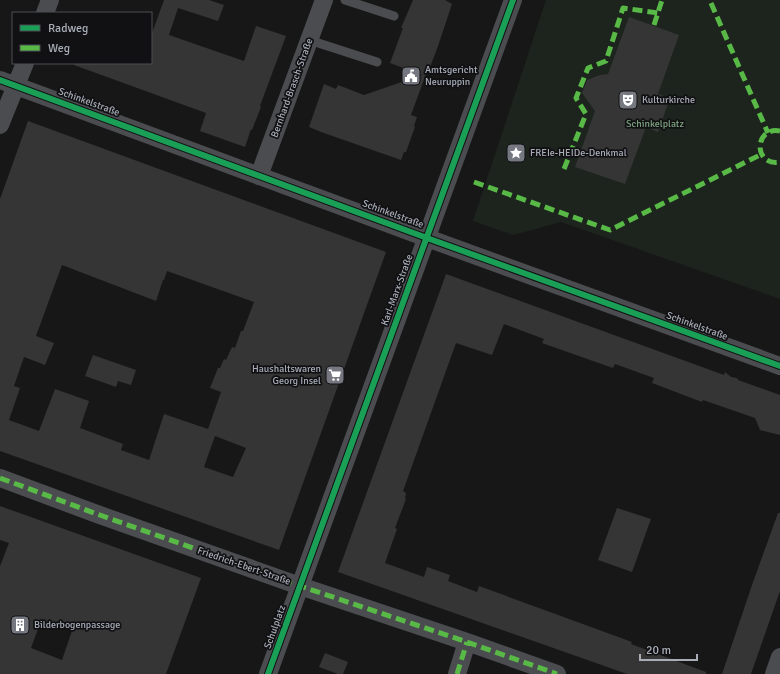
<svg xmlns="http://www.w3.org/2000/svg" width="780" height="674" viewBox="0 0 780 674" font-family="Signika,sans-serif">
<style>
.green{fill:#1d241e}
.building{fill:#353536;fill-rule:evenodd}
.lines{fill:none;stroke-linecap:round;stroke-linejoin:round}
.lane{stroke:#4b4c50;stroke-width:9}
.street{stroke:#4b4c50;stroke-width:18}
.quiet{stroke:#58b947;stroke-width:5;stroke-dasharray:10 5;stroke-linecap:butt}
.cycleway-casing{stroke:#111113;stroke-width:8}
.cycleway{stroke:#1a9f57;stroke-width:6}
.labels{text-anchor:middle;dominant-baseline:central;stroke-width:3.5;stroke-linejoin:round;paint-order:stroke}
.poi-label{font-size:10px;fill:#a8adb8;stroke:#111113;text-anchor:start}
.street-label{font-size:10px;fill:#a8adb8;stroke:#111113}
.park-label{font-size:10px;fill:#7fa381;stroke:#111113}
</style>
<rect width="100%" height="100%" fill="#171717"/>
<path class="green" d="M546,0H780V299L561,222L513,235L473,221Z"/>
<path class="building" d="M164,0H209L224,5L218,21L178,8L169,35L244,61L256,26L286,36L260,106L261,107L252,130L251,129L245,147L200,131L206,113L74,65V63H151V36Z
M413,0H445L452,4L437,49L430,67L429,66L411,115L417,117L414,126L415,127L406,152H404L401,160L321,132L309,127L324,84L336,89L338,85L364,95L422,75L390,63L400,36L403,28H401Z
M629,17L679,35L658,94L670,98L658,132L646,127L625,184L575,167L595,111L582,93L587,80L600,75L608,74Z
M28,121L386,252L279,550L0,451V199ZM62,265L156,301L163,280H164L167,271L254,302L243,331H241L235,348L232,347L226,360L224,359L220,368H218L210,388L221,392L208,429L164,414L149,460L121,450L123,444L80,428L89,401L55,389L39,431L9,420L20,388L14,386L24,357L45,365L54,343L36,336ZM215,436L246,448L233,477L204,467Z
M446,274L724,375L725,372L731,377L737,378L738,380L780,395V435L760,430L755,418L703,400L702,402L652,383L654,378L615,364L613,368L610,367L542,343L544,339L504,324L492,355L456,343L403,491L406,493L405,498L406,499L395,528L397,529L385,563L424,577L427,567L450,575L448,581L477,592L479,586L539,608L632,642L631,644L706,672V674H627L338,572Z
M93,355L136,370L131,385L118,381L116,387L85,376Z
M0,506L201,578L166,674H0V566L9,543L0,540ZM41,621L73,628L62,660L31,648Z
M617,508L651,519L632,572L598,560Z
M778,513H780V591L751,674H722L752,585Z
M325,653L348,662L343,674H338L319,667Z"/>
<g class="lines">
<path class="lane" d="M345,0L394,16
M309,40L377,62"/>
<path class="street" d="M45,13L50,0
M0,80L427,238L780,366
M0,125L25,63
M259,176L324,0
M0,478L97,514L300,586L467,642L557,674
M268,674L513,0
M457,674L467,642
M774,674L780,657"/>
<path class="quiet" d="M711,3L768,133
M654,25L662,0
M780,131C754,126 753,167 780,162
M564,169L586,114L576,98L588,68L606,61L623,8L658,13
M474,182L610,230L762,154
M0,478L97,514L300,586L467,642L557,674
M457,674L467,642"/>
<g class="cycleway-casing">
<path id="cycleway" d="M0,80L427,238L780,366
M268,674L513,0"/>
</g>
<use href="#cycleway" class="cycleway"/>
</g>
<defs>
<g id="civic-square" transform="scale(1)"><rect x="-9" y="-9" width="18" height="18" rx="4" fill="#757880" stroke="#111113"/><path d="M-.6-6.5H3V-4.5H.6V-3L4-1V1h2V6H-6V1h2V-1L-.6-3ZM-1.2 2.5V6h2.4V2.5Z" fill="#fff"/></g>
<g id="theatre-square" transform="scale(1)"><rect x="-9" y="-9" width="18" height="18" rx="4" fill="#757880" stroke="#111113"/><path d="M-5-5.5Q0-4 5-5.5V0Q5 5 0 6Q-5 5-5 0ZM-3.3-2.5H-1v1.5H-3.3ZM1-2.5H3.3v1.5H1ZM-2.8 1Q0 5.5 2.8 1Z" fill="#fff"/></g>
<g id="sight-square" transform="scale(1)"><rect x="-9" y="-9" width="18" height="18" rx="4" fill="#757880" stroke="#111113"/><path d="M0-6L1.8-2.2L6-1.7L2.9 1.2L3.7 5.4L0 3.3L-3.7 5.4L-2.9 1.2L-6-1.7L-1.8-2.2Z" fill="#fff"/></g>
<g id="supermarket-square" transform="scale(1)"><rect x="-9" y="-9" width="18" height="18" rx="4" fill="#757880" stroke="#111113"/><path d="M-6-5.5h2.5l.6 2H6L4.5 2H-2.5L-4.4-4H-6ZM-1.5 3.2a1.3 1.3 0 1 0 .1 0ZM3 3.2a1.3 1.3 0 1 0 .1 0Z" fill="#fff"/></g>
<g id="building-square" transform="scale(1)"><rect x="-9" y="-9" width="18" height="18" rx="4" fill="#757880" stroke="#111113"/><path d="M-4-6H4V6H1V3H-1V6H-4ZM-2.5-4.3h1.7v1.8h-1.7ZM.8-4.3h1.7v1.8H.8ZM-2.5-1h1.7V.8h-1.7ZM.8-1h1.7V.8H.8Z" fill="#fff"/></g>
</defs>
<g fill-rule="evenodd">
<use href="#civic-square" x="411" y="76"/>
<use href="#theatre-square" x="628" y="100"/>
<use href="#sight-square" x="516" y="153"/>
<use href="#supermarket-square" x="335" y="375"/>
<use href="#building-square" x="20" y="625"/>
</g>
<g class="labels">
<g class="poi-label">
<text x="425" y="70">Amtsgericht<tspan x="425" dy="12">Neuruppin</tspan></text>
<text x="642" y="100">Kulturkirche</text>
<text x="530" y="153">FREIe-HEIDe-Denkmal</text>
<text x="321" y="369" text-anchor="end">Haushaltswaren<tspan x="321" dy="12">Georg Insel</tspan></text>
<text x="34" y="625">Bilderbogenpassage</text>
</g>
<g class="street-label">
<text transform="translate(292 88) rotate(-70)">Bernhard-Brasch-Straße</text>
<text transform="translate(89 102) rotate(20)">Schinkelstraße</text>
<text transform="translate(393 214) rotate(20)">Schinkelstraße</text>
<text transform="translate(397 290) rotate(-70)">Karl-Marx-Straße</text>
<text transform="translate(697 326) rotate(20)">Schinkelstraße</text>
<text transform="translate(244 566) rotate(19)">Friedrich-Ebert-Straße</text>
<text transform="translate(275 627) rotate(-70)">Schulplatz</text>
</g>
<g class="park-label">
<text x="655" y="124">Schinkelplatz</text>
</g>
</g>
<rect x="12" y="12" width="140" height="52" fill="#111113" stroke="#4d4f55"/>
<rect x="20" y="25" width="20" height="6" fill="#1a9f57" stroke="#4d4f55"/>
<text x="48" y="32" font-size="12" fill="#a8adb8">Radweg</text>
<rect x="20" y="45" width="20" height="6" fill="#58b947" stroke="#4d4f55"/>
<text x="48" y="52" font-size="12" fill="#a8adb8">Weg</text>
<path d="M640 654v6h57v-6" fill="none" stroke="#a8adb8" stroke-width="2"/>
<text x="646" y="654" font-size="12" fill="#a8adb8" stroke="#111113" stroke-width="3" paint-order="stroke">20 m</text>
</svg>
